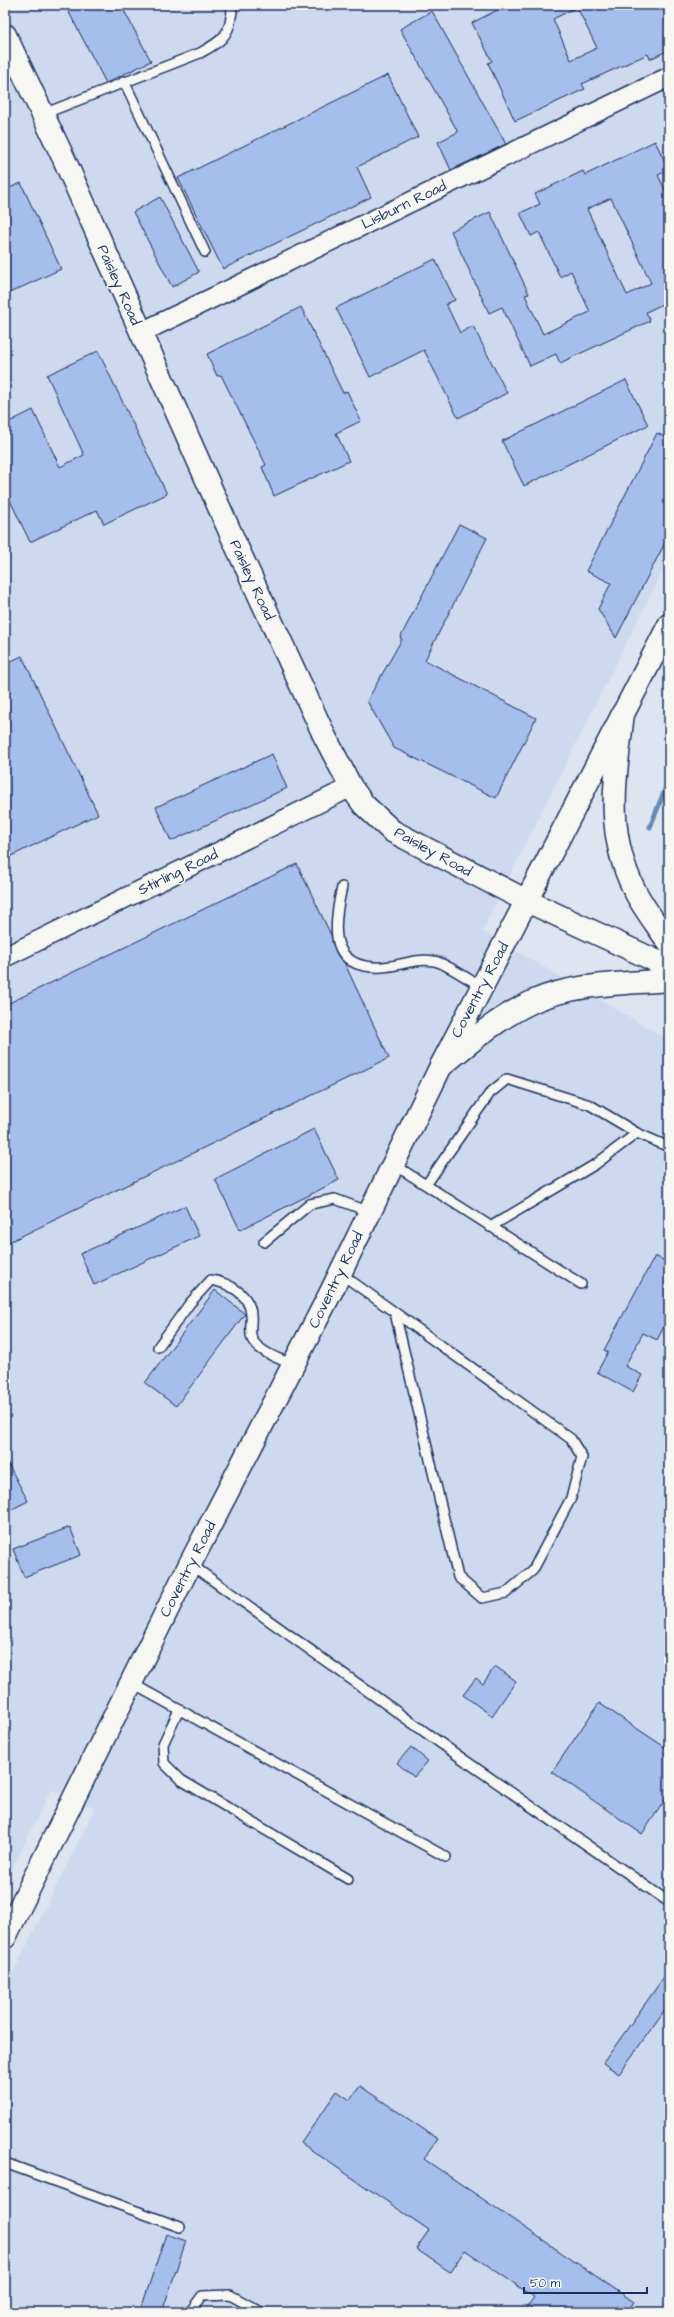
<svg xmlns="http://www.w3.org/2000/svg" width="674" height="2317" viewBox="0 0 674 2317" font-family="'Architects Daughter',sans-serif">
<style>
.built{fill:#cdd9ee}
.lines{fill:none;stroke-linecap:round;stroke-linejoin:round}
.stream{stroke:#608cb5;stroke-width:5}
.building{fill:#a5beeb;stroke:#1b2f5e;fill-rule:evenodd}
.service-casing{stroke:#1b2f5e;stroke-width:12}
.minor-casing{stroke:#1b2f5e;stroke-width:22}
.tertiary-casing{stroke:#1b2f5e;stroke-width:25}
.secondary-casing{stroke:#1b2f5e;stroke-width:25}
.service{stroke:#f6f6f2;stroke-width:9}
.minor{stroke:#f6f6f2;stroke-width:19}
.tertiary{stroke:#f6f6f2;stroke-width:22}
.secondary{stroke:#f6f6f2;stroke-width:22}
.labels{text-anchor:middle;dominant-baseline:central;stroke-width:3;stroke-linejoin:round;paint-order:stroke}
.street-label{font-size:15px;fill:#1b2f5e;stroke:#f6f6f2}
</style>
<rect width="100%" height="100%" fill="#dee5f0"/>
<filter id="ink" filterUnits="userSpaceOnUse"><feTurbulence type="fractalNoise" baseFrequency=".025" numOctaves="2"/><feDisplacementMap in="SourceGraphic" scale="8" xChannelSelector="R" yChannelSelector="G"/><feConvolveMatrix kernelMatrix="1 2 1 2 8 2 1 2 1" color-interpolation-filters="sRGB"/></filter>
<g filter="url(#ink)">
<path class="built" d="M5,5H669V558L482,931L669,1040V2312H5V1989L95,1808L51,1790L5,1883Z"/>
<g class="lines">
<path class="stream" d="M650,827L669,780"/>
</g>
<path class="building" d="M65,5H121L151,61L106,83Z
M507,5H669V50L650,59L648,54L582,84L585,89L515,121L488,63L492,61L472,23ZM577,7L597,48L571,60L553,19Z
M432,11L506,144L451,170L438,142L458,132L400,29Z
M388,75L418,137L357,167L371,197L223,269L178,178Z
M655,141L669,170L658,175L669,198V301L646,312L650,321L560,363L556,354L530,366L502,307L489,313L451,231L490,212L529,294L525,295L543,334L590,312L571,271L560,277L539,232L531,236L520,213L540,204L535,194L583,171L585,175ZM611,198L651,283L627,295L587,209Z
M21,183L61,269L5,295V190Z
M160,197L199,272L172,287L133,212Z
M435,259L455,300L446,304L460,333L473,326L507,393L458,418L424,350L370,377L336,308Z
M301,307L343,393L347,391L361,421L336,433L349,461L274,496L262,467L266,465L221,375L217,376L207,354Z
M98,351L167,494L104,524L97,510L30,542L5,490V424L33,410L60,467L84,455L47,375Z
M626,380L648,425L524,486L502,441Z
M657,433L669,439V535L616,638L598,609L611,583L586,571Z
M459,524L487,538L425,660L536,718L496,798L394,748L367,701L402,639L400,638Z
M22,656L98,814L5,859V664Z
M272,754L287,788L171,841L156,807Z
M297,864L331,935L338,956L344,962L389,1058L5,1244V1005Z
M314,1129L339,1180L240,1230L215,1179Z
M185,1206L199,1236L94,1285L80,1254Z
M655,1256L669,1263V1317L657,1340L643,1333L625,1366L642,1375L633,1392L597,1372L608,1352L604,1350Z
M215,1290L245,1314L176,1406L145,1383Z
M5,1458L28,1501L5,1513Z
M70,1527L81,1555L24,1577L13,1549Z
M495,1666L516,1681L492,1716L463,1695L476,1678L483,1684Z
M599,1703L669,1750V1794L642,1834L552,1772Z
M411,1747L428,1761L414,1777L397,1763Z
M669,1970V2004L619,2074L603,2063Z
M360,2086L438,2139L424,2159L634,2302L627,2312H524L534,2297L465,2250L450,2272L416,2249L429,2230L301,2143L337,2091L350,2100Z
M166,2234L186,2241L162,2312H140Z"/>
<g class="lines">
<g class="service-casing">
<path id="service" d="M124,81L205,252
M43,114L200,53C216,44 229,38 231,17C232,13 233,9 230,5
M342,887C333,926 327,970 383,967C401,966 414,958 434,961C444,962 471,981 482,987
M393,1164L581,1284
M426,1185L490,1093L507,1079L590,1105L637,1133
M490,1227L596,1164L637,1133L669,1147
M264,1242L310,1204L335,1199L370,1212
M340,1273L571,1439L582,1457L571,1498L533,1570L506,1593L482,1598L458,1577L395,1313
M158,1347L190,1303L211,1280C229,1283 250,1294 251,1315C252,1323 249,1332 252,1339C258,1352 281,1359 293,1365
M190,1564L460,1757L669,1902
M131,1683L446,1857
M179,1710L163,1744L164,1763L181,1780L348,1879
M5,2163L180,2227
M190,2312L202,2296L230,2295L261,2312"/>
</g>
<g class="minor-casing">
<path id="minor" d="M140,333L669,77
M5,957L351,787"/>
</g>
<g class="tertiary-casing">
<path id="tertiary" d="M5,1937L190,1564L330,1294L441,1066L669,625"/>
</g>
<g class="secondary-casing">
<path id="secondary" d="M5,35L64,159L235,543L325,737L351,787L364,805L392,831L527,901L669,967
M623,713C616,776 604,829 634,889C643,908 658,926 669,943
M441,1066C470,1042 499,1017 534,1001C575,983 625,984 669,980"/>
</g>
<use href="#service" class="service"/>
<use href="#minor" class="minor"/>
<use href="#tertiary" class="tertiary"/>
<use href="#secondary" class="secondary"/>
</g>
</g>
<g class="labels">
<g class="street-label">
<text transform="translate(404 205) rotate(-26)">Lisburn Road</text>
<text transform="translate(119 285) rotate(66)">Paisley Road</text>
<text transform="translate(252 580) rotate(65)">Paisley Road</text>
<text transform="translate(433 852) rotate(29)">Paisley Road</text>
<text transform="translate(178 872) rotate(-26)">Stirling Road</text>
<text transform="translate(480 990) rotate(-62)">Coventry Road</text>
<text transform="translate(336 1280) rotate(-64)">Coventry Road</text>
<text transform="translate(188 1569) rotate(-63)">Coventry Road</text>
</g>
</g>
<rect width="674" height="2317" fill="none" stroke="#f6f6f2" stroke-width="20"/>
<rect x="10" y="10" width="654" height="2297" fill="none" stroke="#1b2f5e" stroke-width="1.5" filter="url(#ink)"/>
<path d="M524 2287v6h123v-6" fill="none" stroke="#1b2f5e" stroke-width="2"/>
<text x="530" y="2287" font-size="12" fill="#1b2f5e" stroke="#f6f6f2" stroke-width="3" paint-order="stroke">50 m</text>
</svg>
